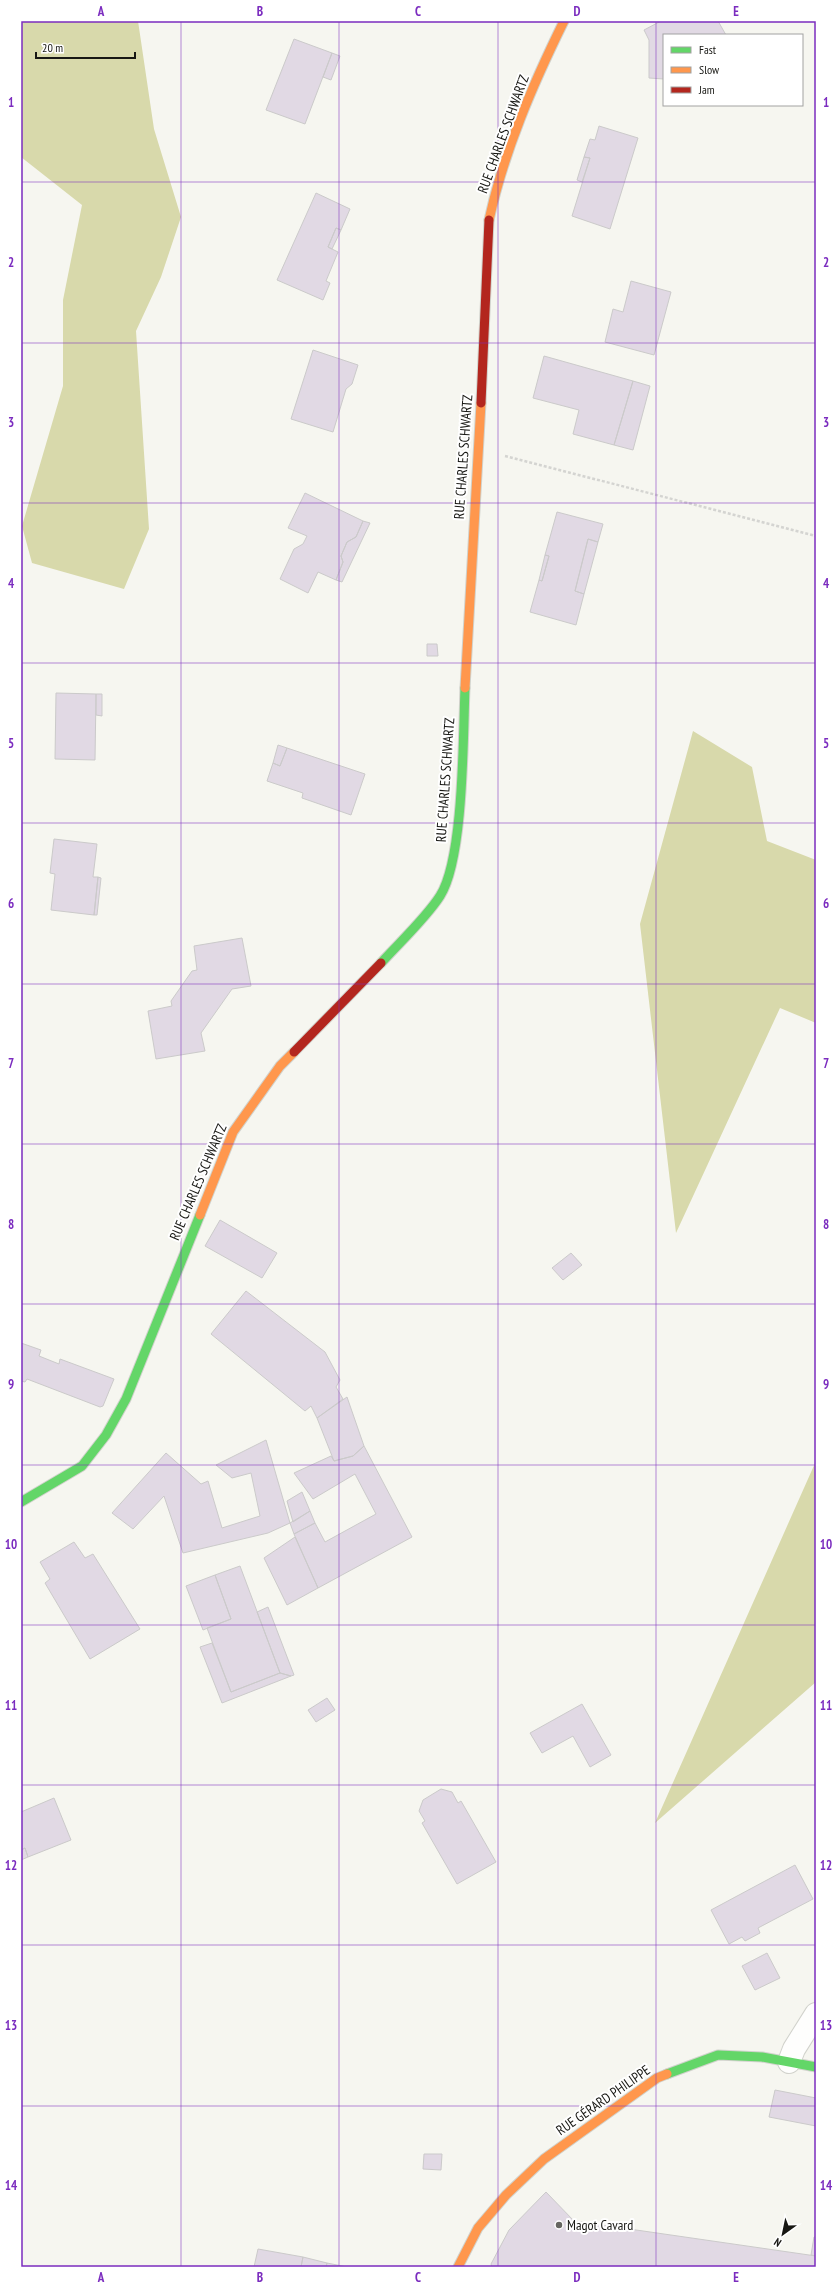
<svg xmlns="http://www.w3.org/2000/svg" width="837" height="2288" viewBox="0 0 837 2288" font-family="'PT Sans Narrow',sans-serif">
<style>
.forest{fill:#d8d9ab}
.building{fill:#e1d9e4;stroke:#cbcaca}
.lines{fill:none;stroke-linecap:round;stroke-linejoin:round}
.street-casing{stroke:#d1d2cc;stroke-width:24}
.fast-casing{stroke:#d1d2cc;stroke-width:11}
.slow-casing{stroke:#d1d2cc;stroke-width:11}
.jam-casing{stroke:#d1d2cc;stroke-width:11}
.path{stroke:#d4d4d1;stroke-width:2.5;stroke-dasharray:3 2;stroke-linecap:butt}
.street{stroke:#fefefd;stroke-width:22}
.fast{stroke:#63d668;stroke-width:9}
.slow{stroke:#ff974d;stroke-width:9}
.jam{stroke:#b3261e;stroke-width:9}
.grid{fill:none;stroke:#7b2cbf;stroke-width:1;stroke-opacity:0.55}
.poi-dot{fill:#656560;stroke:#fff;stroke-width:1.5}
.labels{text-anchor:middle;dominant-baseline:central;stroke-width:4;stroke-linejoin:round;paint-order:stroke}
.street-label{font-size:14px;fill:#171713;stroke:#fff}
.poi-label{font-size:14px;fill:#171713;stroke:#fff;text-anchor:start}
.neatline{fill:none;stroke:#7b2cbf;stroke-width:1.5}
.grid-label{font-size:13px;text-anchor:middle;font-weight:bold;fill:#7b2cbf}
</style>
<rect width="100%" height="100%" fill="#f6f6f0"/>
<path class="forest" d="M21,21H138L154,129L181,217L161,277L136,331L149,529L124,589L32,563L22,526L63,386V300L82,205L21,157Z
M693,731L752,767L767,841L816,860V1023L780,1008L676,1233L640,924Z
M816,1461V1682L655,1823Z"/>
<path class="building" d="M661,21H718L726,35H664V79L649,78V40L644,30Z
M294,39L332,53L305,124L266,110Z
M332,53L340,56L331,80L323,77Z
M599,126L638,138L610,229L572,216L590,158L584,157L590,139L595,140Z
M584,157L590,158L582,182L577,180Z
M316,193L350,209L341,230L336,228L328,247L338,252L326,281L330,283L323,300L277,280Z
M336,228L341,230L332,249L328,247Z
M631,281L671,292L654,355L605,342L613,309L623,312Z
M313,350L358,365L352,384L346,389L333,432L291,419Z
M544,356L633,381L614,445L573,434L579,410L533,398Z
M633,381L650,386L633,450L614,445Z
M305,493L363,521L356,537L347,542L341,556L343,562L336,580L318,572L308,593L280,579L294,549L303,544L307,536L288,528Z
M557,512L603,524L598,542L588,539L575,591L584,594L576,625L530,612L539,580L542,581L549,556L545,555Z
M363,521L370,523L342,582L336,580L343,562L341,556L347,542L356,537Z
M588,539L598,542L584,594L575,591Z
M545,555L549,556L542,581L539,580Z
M427,644H437L438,656H427Z
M56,693L96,694L95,760L55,759Z
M96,694H102V716L96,715Z
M278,745L287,748L280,766L273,763Z
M287,748L365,774L351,815L302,798L303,793L267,781L273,763L280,766Z
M54,839L97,844L93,877H98L94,915L51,910L55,874L50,873Z
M98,877L101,878L97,915H94Z
M242,938L251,986L232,989L201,1033L205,1051L156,1059L148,1011L172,1006L171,1001L192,971L197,970L194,946Z
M220,1220L277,1253L262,1278L205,1246Z
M571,1253L582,1265L563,1280L552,1268Z
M246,1291L325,1352L340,1380L336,1387L343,1399L317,1418L311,1406L305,1411L211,1334Z
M21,1343L41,1350L39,1356L59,1364L60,1359L114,1379L103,1406L100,1407L27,1379L25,1382L21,1381Z
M347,1397L364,1446L353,1456L334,1461L317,1418Z
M266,1440L290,1523L268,1533L183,1553L164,1496L133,1529L112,1513L166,1453L201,1484L208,1481L222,1528L260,1516L251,1473L232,1478L216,1465Z
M364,1446L412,1537L318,1588L294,1534L315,1523L325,1542L376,1514L355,1474L313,1499L294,1473L331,1456L334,1461L353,1456Z
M302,1492L310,1511L293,1522L287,1501Z
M310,1511L315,1523L294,1534L290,1523Z
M295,1537L318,1588L287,1605L264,1558Z
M74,1542L85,1558L93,1554L140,1629L90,1659L45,1583L50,1579L40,1562Z
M240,1566L280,1673L231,1692L207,1628L231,1619L215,1575Z
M215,1575L231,1619L203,1630L186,1586Z
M268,1607L294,1675L291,1676L280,1673L257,1612Z
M212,1643L231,1692L280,1673L291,1676L222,1703L200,1647Z
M327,1698L335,1710L316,1722L308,1710Z
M582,1704L611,1755L590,1767L573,1736L542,1753L530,1733Z
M441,1789L452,1792L458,1803L461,1801L496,1862L457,1884L422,1823L425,1821L419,1811L423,1800Z
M54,1798L71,1840L28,1857L25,1848L21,1850V1812Z
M25,1848L28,1857L21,1860V1850Z
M795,1865L813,1899L758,1928L760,1933L745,1941L742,1937L729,1944L711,1910Z
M767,1953L780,1978L755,1990L742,1966Z
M775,2090L816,2098V2126L769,2117Z
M424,2154H442L441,2170L423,2169Z
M546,2192L574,2221L816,2256V2267H492L491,2264L509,2230Z
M814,2237H816V2256L811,2255Z
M258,2249L303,2257L301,2267H254Z
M303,2257L327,2263L326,2267H301Z
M327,2263L347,2267H326Z"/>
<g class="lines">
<g class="street-casing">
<path id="street" d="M789,2062L794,2049L816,2014"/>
</g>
<g class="fast-casing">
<path id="fast" d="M381,963C399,943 426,918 440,896C464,859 463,736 465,688
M21,1502L82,1466L106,1435L126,1399L200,1215
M667,2074L718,2055L762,2057L816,2067"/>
</g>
<g class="slow-casing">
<path id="slow" d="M489,220C504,151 533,84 564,21
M465,688L481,403
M200,1215L233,1132L280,1066L294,1052
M458,2267L478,2228L506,2195L544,2159L657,2078L667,2074"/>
</g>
<g class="jam-casing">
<path id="jam" d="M481,403L489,220
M294,1052L381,963"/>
</g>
<path class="path" d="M505,456L816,536"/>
<use href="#street" class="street"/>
<use href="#fast" class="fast"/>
<use href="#slow" class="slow"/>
<use href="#jam" class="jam"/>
</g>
<path class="grid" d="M181,21V2267M339,21V2267M498,21V2267M656,21V2267M21,182H816M21,343H816M21,503H816M21,663H816M21,823H816M21,984H816M21,1144H816M21,1304H816M21,1465H816M21,1625H816M21,1785H816M21,1945H816M21,2106H816"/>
<circle class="poi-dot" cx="559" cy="2225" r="4"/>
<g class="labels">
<g class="street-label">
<text transform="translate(503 134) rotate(-70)">RUE CHARLES SCHWARTZ</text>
<text transform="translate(463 457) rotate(-86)">RUE CHARLES SCHWARTZ</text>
<text transform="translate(445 780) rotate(-86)">RUE CHARLES SCHWARTZ</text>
<text transform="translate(198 1182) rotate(-67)">RUE CHARLES SCHWARTZ</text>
<text transform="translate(603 2100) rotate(-35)">RUE GÉRARD PHILIPPE</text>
</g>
<g class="poi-label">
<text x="567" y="2225">Magot Cavard</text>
</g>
</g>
<rect width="837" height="2288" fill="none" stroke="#ffffff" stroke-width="44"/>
<rect x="663" y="34" width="140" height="72" fill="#ffffff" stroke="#a2a2a1"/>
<rect x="671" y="47" width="20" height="6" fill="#63d668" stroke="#a2a2a1"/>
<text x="699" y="54" font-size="12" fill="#171713">Fast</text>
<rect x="671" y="67" width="20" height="6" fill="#ff974d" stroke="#a2a2a1"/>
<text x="699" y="74" font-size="12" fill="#171713">Slow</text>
<rect x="671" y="87" width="20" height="6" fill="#b3261e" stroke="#a2a2a1"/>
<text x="699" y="94" font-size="12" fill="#171713">Jam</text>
<g transform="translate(783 2234) rotate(213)" stroke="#ffffff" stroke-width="3" paint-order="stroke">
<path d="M0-3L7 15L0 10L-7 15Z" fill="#171713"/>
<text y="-6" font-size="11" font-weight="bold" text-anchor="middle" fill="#171713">N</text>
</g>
<path d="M36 52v6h99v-6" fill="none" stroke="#171713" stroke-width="2"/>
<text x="42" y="52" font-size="12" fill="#171713" stroke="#ffffff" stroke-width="3" paint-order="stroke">20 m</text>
<rect x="22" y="22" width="793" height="2244" class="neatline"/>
<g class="grid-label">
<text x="101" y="16">A</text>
<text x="260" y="16">B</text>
<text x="418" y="16">C</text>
<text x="577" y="16">D</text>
<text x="736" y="16">E</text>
<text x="11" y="107">1</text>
<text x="826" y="107">1</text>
<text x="11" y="267">2</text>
<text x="826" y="267">2</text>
<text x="11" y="427">3</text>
<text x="826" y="427">3</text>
<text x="11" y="588">4</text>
<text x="826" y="588">4</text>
<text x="11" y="748">5</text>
<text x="826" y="748">5</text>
<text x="11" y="908">6</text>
<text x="826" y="908">6</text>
<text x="11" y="1068">7</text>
<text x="826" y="1068">7</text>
<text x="11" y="1229">8</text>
<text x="826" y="1229">8</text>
<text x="11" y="1389">9</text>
<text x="826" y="1389">9</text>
<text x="11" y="1549">10</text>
<text x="826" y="1549">10</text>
<text x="11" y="1710">11</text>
<text x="826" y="1710">11</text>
<text x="11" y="1870">12</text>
<text x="826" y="1870">12</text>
<text x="11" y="2030">13</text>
<text x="826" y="2030">13</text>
<text x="11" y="2190">14</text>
<text x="826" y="2190">14</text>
<text x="101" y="2282">A</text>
<text x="260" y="2282">B</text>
<text x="418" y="2282">C</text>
<text x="577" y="2282">D</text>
<text x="736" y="2282">E</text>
</g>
</svg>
